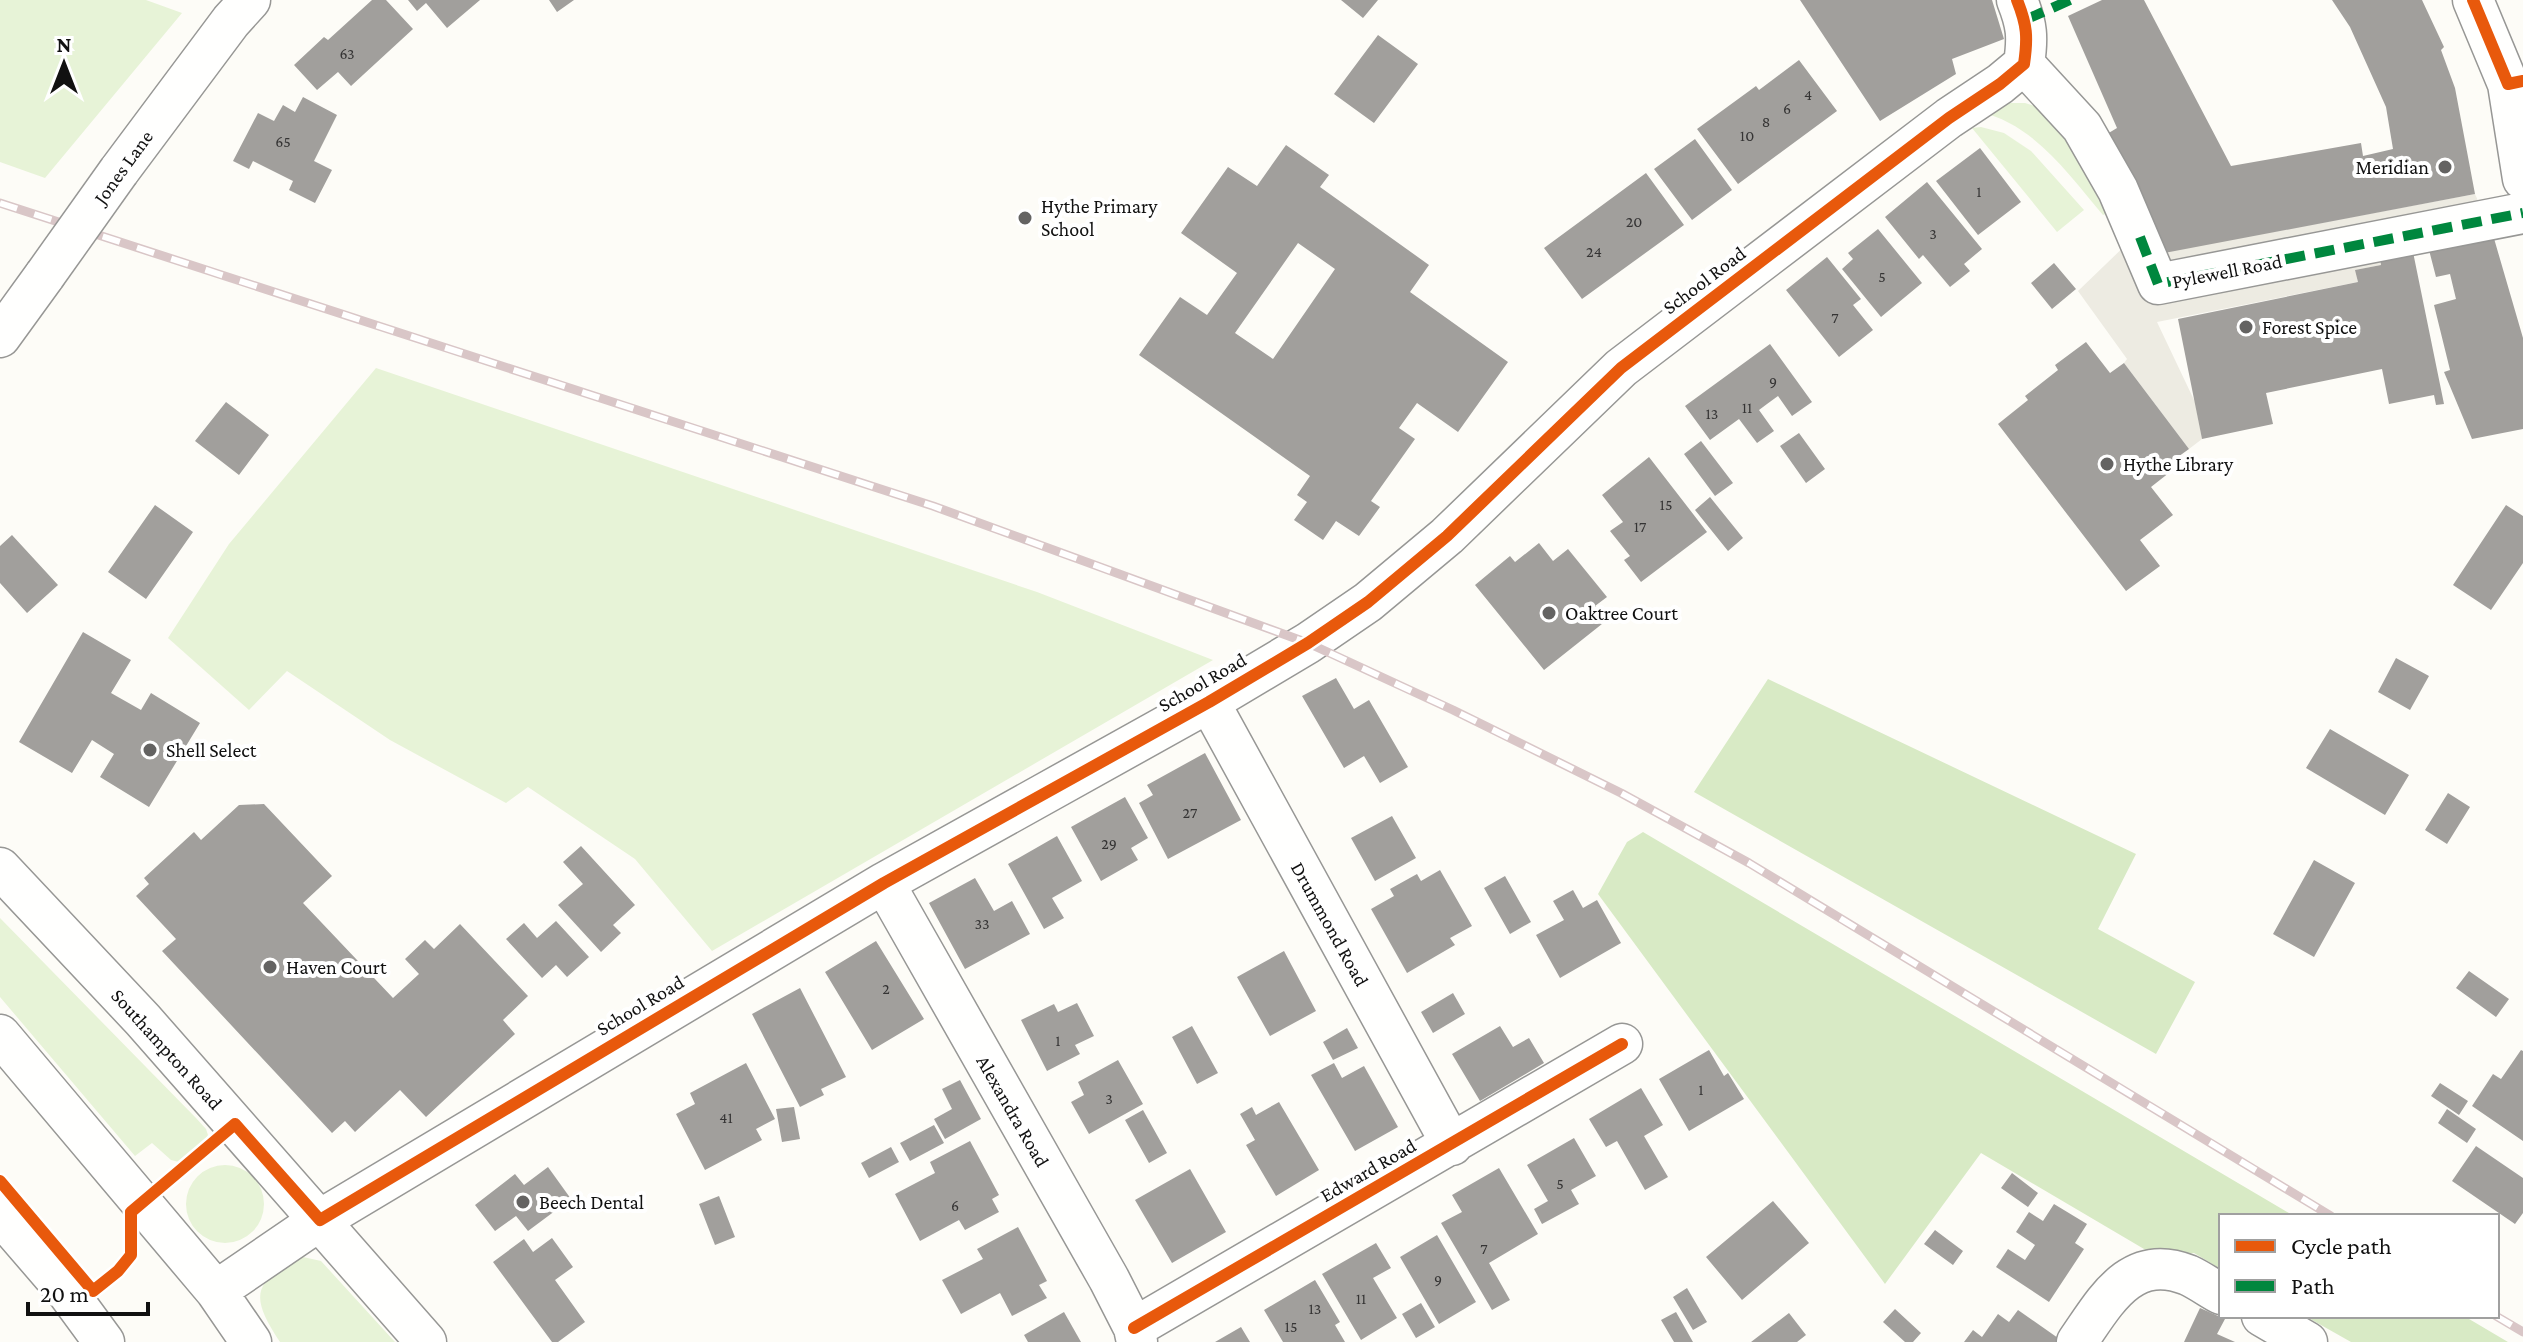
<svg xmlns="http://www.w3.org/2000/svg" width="2523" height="1342" viewBox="0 0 2523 1342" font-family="'Crimson Pro',serif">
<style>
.green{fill:#e7f3d7}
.forest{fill:#d8eac5}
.plaza{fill:#edebe2}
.building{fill:#a19f9c;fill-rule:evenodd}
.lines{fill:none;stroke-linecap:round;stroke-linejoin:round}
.minor-casing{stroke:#979795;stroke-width:43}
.minor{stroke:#fffffe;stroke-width:40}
.rail-casing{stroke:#d9c6c7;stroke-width:9}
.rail{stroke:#fff;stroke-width:6;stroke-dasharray:18;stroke-linecap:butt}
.minor-bridge-casing{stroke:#979795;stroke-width:43;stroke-linecap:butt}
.minor-bridge{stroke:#fffffe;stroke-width:40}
.quiet{stroke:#00873e;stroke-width:10;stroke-dasharray:20 10;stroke-linecap:butt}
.cycleway-casing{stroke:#fff;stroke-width:17}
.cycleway{stroke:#e8590c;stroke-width:12}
.poi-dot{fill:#646362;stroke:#fff;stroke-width:3}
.labels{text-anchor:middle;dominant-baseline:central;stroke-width:8;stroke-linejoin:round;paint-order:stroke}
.number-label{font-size:16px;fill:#353434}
.street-label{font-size:20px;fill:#111;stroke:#fff}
.poi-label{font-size:20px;fill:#111;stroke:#fff;text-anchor:start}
</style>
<rect width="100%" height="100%" fill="#fdfcf7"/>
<path class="green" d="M0,0H146L182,13L45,178L0,162Z
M2003,103H2025L2041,108L2060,123L2106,214L2103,215C2069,175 2034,124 1980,112Z
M1981,127L2004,133L2031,151L2084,210L2057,232L1972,128Z
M376,368L1037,592L1213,660L712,951L635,859L528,787L506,803L390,740L287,671L249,710L168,638L229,544Z
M0,918L196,1118L206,1129L208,1135L202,1144L179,1162L171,1160L152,1143L135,1156L0,997Z
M186 1204a39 39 0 1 1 78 0a39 39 0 1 1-78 0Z
M303,1257L321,1261L395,1342H280C248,1294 254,1281 303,1257Z"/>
<path class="forest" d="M1768,679L2136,854L2098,929L2195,982L2156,1054L1694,792Z
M1643,832L2294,1216H2221V1269L2194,1253L2161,1259L1981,1153L1885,1284L1598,894L1627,842Z
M2305,1316H2464L2508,1342H2351Z"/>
<path class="plaza" d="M2475,194L2493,235L2380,259L2381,265L2356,270L2358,282L2157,322L2195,402L2202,439L2189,449L2124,363L2127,359L2078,291L2133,238L2159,253Z"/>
<path class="building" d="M372,0H386L413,29L351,86L338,72L317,90L294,65L324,37L328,40Z
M408,0H480L447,28L426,3L417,11Z
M549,0H574L557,12Z
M1341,0H1378L1363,18Z
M1800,0H1992L2004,39L1952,59L1956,74L1880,121Z
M2102,0H2144L2231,166L2361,143L2363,156L2393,149L2386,107L2350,27L2332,0H2422L2444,47L2441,50L2455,88L2475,194L2159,254L2102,137L2117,128L2068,16Z
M1378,35L1418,64L1374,123L1334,94Z
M1799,60L1837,111L1738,184L1697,129L1756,86L1759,90Z
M303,97L337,115L314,161L332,170L315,203L289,190L293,181L253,161L249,169L233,161L258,113L274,121L283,105L295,112Z
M1695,139L1732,190L1692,220L1654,169Z
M1286,145L1329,175L1320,187L1429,265L1410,292L1508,362L1458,432L1417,403L1399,428L1415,439L1371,501L1380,507L1359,536L1336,521L1323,540L1294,520L1307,502L1297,495L1310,476L1139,355L1180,297L1207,315L1237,273L1181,233L1228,167L1257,186ZM1298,243L1335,269L1273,359L1235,333Z
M1980,148L2021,202L1978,235L1936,181Z
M1646,173L1684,225L1582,299L1544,248Z
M1927,182L1982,249L1964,264L1970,271L1950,287L1923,255L1919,259L1885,217Z
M1878,229L1922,283L1881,317L1842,269L1853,259L1848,253Z
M2493,235L2523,338V429L2472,439L2444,372L2450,370L2434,305L2456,299L2450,274L2436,277L2429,250Z
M2413,252L2444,404L2436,405L2434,395L2389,404L2382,369L2266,393L2273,424L2202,439L2178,319L2358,282L2355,270L2381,265L2380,258Z
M1827,257L1861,299L1853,305L1873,330L1839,357L1786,290Z
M2054,263L2076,289L2052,309L2031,283Z
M2086,342L2110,373L2124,363L2189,449L2175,459L2179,465L2151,487L2173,515L2140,540L2160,566L2126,591L1998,424L2028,400L2025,396L2058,370L2055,365Z
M1770,344L1812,402L1792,416L1778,396L1767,404L1759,410L1774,431L1757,443L1739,419L1710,440L1685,406Z
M226,402L269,435L239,475L195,441Z
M1799,433L1825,469L1806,483L1780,446Z
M1701,441L1733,483L1715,496L1684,454Z
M1649,457L1707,532L1641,582L1624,560L1630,556L1610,531L1623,522L1602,495Z
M1710,497L1743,538L1728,551L1695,510Z
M155,505L193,532L146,599L108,572Z
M2506,505L2523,516V563L2491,610L2453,585Z
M12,535L58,585L27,613L0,583V546Z
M1539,543L1553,561L1568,549L1607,597L1595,606L1607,620L1544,670L1475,585L1510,556L1515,562Z
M83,632L131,660L111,693L141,710L151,693L200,723L149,807L100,777L114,754L92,740L72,773L19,742Z
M2396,658L2429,676L2410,710L2378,692Z
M1336,678L1354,709L1369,700L1408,767L1380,783L1364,756L1344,768L1302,696Z
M2330,729L2409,775L2385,815L2306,768Z
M1205,753L1241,820L1168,859L1139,803L1153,795L1147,785Z
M2448,793L2470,807L2447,844L2425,830Z
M1125,797L1148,838L1131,848L1138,860L1101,881L1071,827Z
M264,804L332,876L303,903L393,998L419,974L405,959L425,940L434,949L460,924L528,996L503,1020L515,1034L426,1117L400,1090L355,1132L345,1121L332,1133L162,951L176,939L136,896L149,884L144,878L194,832L201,840L239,805Z
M1392,816L1416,858L1375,881L1351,838Z
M1057,836L1082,881L1052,898L1064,918L1044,929L1008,864Z
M581,846L635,905L613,925L621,933L601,952L558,905L583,884L563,862Z
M2314,860L2355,883L2314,957L2273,934Z
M1440,870L1472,926L1450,938L1455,945L1407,973L1371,909L1394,896L1390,889L1417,874L1421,881Z
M1505,876L1531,922L1510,934L1484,888Z
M975,878L994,911L1012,901L1030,934L965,969L929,903Z
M1573,890L1583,908L1597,900L1621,943L1560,978L1536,935L1564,920L1553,901Z
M556,921L589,957L567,977L556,965L542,978L506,939L524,923L537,938Z
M876,941L924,1019L872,1050L825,972Z
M1284,951L1316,1011L1270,1036L1237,977Z
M2469,971L2509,999L2496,1017L2456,988Z
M800,988L846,1077L821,1089L824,1095L800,1107L752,1014Z
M1453,993L1465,1014L1433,1033L1421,1012Z
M1077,1003L1094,1036L1075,1045L1080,1054L1047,1071L1021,1020L1054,1004L1058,1012Z
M1192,1026L1218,1073L1197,1084L1172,1037Z
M1500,1026L1513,1047L1529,1038L1544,1063L1480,1101L1452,1054Z
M1347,1028L1358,1048L1333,1060L1323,1042Z
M1709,1050L1724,1076L1728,1073L1744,1099L1689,1131L1659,1079Z
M2521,1050L2523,1051V1141L2472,1106L2493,1074L2501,1079Z
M1118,1060L1143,1104L1089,1134L1071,1102L1084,1095L1078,1082Z
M746,1063L775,1119L756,1129L762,1140L705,1170L676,1114L695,1104L690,1093Z
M1334,1063L1342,1078L1364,1066L1398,1127L1355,1151L1311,1075Z
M960,1080L981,1119L945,1139L934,1119L952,1109L942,1089Z
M2440,1083L2468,1101L2459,1115L2431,1096Z
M1641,1088L1663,1125L1644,1136L1668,1177L1645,1190L1617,1141L1606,1147L1589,1119Z
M1279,1102L1319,1170L1276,1196L1246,1145L1255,1140L1240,1114L1252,1107L1256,1115Z
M794,1107L800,1139L782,1142L776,1109Z
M2447,1109L2476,1129L2467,1143L2438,1123Z
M1143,1110L1167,1153L1149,1163L1125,1120Z
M934,1125L944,1143L910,1161L900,1143Z
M1574,1138L1596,1176L1571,1190L1579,1204L1542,1224L1534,1209L1548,1201L1527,1165Z
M970,1141L999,1195L992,1199L999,1212L965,1230L959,1220L920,1241L895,1194L935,1173L930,1162Z
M2476,1146L2523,1178V1213L2515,1224L2452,1181Z
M891,1147L899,1162L869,1178L861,1163Z
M548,1167L571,1199L528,1231L516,1216L495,1231L475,1205L515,1174L524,1185Z
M1499,1168L1538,1234L1489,1263L1510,1300L1492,1310L1441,1223L1462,1212L1452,1195Z
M1190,1169L1226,1232L1172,1263L1135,1200Z
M2012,1173L2038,1193L2028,1207L2001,1188Z
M719,1196L735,1237L715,1245L699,1204Z
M1773,1201L1809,1243L1742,1300L1706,1257Z
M2054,1204L2087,1224L2075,1243L2084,1249L2049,1302L1996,1267L2008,1249L2025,1260L2035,1245L2016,1232L2029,1212L2043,1221Z
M1018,1227L1047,1281L1039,1285L1047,1298L1012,1316L1000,1293L961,1314L942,1280L983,1259L977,1249Z
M1935,1230L1963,1251L1953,1265L1924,1244Z
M1437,1235L1476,1302L1439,1324L1400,1257Z
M552,1238L573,1267L555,1280L585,1322L558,1342H552L493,1262L524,1239L533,1252Z
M1376,1243L1391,1268L1373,1278L1397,1318L1361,1340L1322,1274Z
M1315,1280L1340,1322L1335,1325L1345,1342H1283L1264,1310Z
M1687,1288L1707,1322L1693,1330L1673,1297Z
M1421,1303L1435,1327L1416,1338L1402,1314Z
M2200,1308L2225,1319L2217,1334L2235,1342H2184Z
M1895,1309L1921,1333L1913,1342H1905L1883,1322Z
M2018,1310L2058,1338L2056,1342H1964L1973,1330L1982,1337L1998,1314L2009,1322Z
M1064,1312L1081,1342H1028L1024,1335Z
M1676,1312L1693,1342H1674L1661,1320Z
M1789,1313L1806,1335L1797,1342H1751Z
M1241,1327L1250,1342H1215Z"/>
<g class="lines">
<g class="minor-casing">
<path id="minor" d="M2017,0C2027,25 2028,37 2024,64
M2473,0L2508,84L2523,179
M2024,64L2082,127L2118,190L2158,284L2523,213
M119,171L231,21L250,0
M0,337L45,275
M1209,702L1452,1145
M0,868L143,1020L426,1342
M884,883L1109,1279L1134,1328L1137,1342
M0,1035L216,1291L251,1342
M0,1214L68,1293L104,1342
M216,1291L320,1220L884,883L1209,702L1308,643L1368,602L1447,536L1621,368L1949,118L2000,84L2024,64
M2262,1316L2307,1342
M1134,1328L1622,1044
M2077,1342C2105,1302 2130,1252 2188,1275C2199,1280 2210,1288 2221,1294"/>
</g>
<use href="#minor" class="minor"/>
<g class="rail-casing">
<path id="rail" d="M0,203L933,506L1308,643L1453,710L1621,793L1749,863L2331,1216
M2496,1316L2523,1332"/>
</g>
<use href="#rail" class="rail"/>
<g class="minor-bridge-casing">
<path id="minor-bridge" d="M45,275L119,171"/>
</g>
<use href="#minor-bridge" class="minor-bridge"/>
<path class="quiet" d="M2025,20L2070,0
M2140,237L2158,284L2523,213"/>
<g class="cycleway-casing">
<path id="cycleway" d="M2473,0L2508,84L2523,81
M0,1181L93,1291L118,1271L131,1255V1212L235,1124L320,1220L884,883L1209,702L1308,643L1368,602L1447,536L1621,368L1949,118L2000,84L2024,64C2028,37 2027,25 2017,0
M1134,1328L1622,1044"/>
</g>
<use href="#cycleway" class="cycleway"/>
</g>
<g class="poi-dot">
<circle cx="2445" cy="167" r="8"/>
<circle cx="1025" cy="218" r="8"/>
<circle cx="2246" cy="327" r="8"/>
<circle cx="2107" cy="464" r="8"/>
<circle cx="1549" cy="613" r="8"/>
<circle cx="150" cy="750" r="8"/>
<circle cx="270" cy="967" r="8"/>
<circle cx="523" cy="1202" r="8"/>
</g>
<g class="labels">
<g class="number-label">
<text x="347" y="53">63</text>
<text x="1808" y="94">4</text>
<text x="1787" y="108">6</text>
<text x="1766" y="121">8</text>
<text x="1747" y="135">10</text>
<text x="283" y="141">65</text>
<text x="1979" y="191">1</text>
<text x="1634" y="221">20</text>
<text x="1933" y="233">3</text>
<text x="1594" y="251">24</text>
<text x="1882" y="276">5</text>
<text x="1835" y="317">7</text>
<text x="1773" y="381">9</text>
<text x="1747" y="407">11</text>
<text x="1712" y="413">13</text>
<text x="1666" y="504">15</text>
<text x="1640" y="526">17</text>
<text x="1190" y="812">27</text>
<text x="1109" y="843">29</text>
<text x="982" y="923">33</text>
<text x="886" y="988">2</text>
<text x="1058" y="1040">1</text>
<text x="1701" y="1089">1</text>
<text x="1109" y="1098">3</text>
<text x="726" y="1117">41</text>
<text x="1560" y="1183">5</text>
<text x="955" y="1205">6</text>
<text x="1484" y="1248">7</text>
<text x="1438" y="1279">9</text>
<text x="1361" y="1298">11</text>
<text x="1315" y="1308">13</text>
<text x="1291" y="1326">15</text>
</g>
<g class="street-label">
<text transform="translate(123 167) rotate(-54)">Jones Lane</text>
<text transform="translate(2227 271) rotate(-11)">Pylewell Road</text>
<text transform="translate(1704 280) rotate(-37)">School Road</text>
<text transform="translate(1202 682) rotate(-30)">School Road</text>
<text transform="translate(1330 924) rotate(61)">Drummond Road</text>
<text transform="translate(640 1005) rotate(-31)">School Road</text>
<text transform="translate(167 1049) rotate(48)">Southampton Road</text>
<text transform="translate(1013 1111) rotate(60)">Alexandra Road</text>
<text transform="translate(1368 1170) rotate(-30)">Edward Road</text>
</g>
<g class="poi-label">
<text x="2429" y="167" text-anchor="end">Meridian</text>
<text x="1041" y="206">Hythe Primary<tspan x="1041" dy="23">School</tspan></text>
<text x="2262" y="327">Forest Spice</text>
<text x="2123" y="464">Hythe Library</text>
<text x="1565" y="613">Oaktree Court</text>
<text x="166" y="750">Shell Select</text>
<text x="286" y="967">Haven Court</text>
<text x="539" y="1202">Beech Dental</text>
</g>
</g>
<rect x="2219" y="1214" width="280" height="104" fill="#ffffff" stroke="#a0a0a0" stroke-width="2"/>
<rect x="2235" y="1240" width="40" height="12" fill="#e8590c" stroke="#a0a0a0" stroke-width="2"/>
<text x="2291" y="1254" font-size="24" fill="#111111">Cycle path</text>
<rect x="2235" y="1280" width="40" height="12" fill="#00873e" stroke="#a0a0a0" stroke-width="2"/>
<text x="2291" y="1294" font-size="24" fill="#111111">Path</text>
<g transform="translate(64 64)" stroke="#ffffff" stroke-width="6" paint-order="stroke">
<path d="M0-6L14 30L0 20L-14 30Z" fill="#111111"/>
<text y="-12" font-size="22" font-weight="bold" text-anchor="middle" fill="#111111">N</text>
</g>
<path d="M28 1302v12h120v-12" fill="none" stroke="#111111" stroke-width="4"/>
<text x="40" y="1302" font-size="24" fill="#111111" stroke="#ffffff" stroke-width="6" paint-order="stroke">20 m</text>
</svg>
